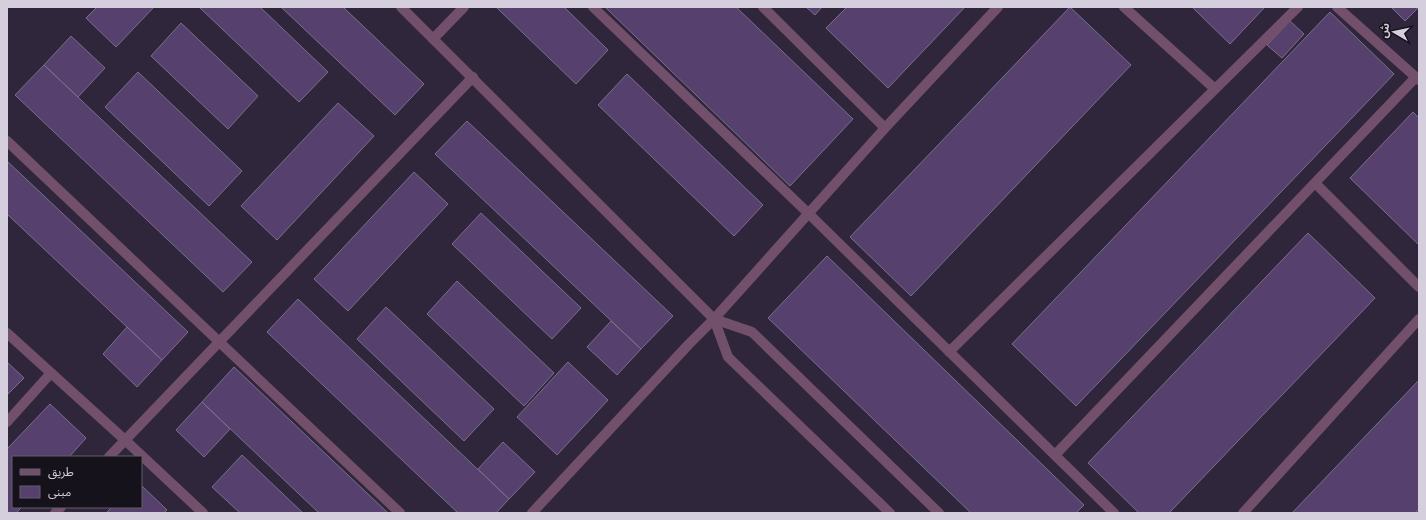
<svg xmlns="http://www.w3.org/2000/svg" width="1426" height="520" viewBox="0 0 1426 520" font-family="'PT Serif','Noto Sans Arabic',serif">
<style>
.building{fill:#55406e;stroke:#7a6f89}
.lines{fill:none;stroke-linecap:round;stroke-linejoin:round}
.minor{stroke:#72506c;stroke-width:10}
.tertiary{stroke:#72506c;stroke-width:10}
</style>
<rect width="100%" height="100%" fill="#30263c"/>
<path class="building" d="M97,7H154L116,47L86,18Z
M199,7H260L328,72L299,102Z
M281,7H343L424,84L395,115Z
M496,7H564L608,50L576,84Z
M605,7H736L853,119L790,186Z
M806,7H822L815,15Z
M847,7H965L888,88L826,28Z
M1070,7L1131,65L911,296L850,237Z
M1192,7H1265L1230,44Z
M1391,7H1419L1405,21Z
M1330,12L1394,74L1076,406L1012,344Z
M1290,21L1304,34L1282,58L1267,45Z
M181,23L258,96L228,129L151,56Z
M71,36L105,68L78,97L44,65Z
M44,65L252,262L223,292L15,95Z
M138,72L242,171L209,206L105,107Z
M627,74L763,205L734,236L598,105Z
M338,103L374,136L277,240L241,206Z
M1413,112L1419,118V245L1350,178Z
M467,121L673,316L641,349L435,154Z
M7,161L188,332L162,360L7,214Z
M414,172L448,204L348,311L314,279Z
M481,213L581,308L552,339L452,244Z
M1308,233L1375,298L1169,513H1139L1088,463Z
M827,256L1084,505L1076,513H971L768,318Z
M457,281L554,373L524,406L427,314Z
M298,299L509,499L496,513H458L267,332Z
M386,307L494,409L464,441L357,339Z
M611,321L641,349L617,375L587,347Z
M127,327L162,360L137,387L103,354Z
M7,362L24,378L7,395Z
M568,362L608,400L557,455L517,417Z
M234,367L388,513H319L202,402Z
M1419,380V509L1415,513H1292Z
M202,402L230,429L204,457L176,430Z
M50,404L86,438L69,457H13V507H22L16,513H7V449Z
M503,442L535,472L509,499L478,469Z
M242,455L303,513H240L212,487Z
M141,485L167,510L164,513H106L112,507H141Z"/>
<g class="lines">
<path class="minor" d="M593,7L808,213L1114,513
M763,7L885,128
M1124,7L1215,89
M1337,7L1419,80
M433,39L464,7
M7,141L400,513
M1315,183L1419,287
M7,333L125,440L203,513
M949,352L1298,7
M7,422L51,373
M1055,455L1416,77
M109,457L473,77
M55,513L61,507
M532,513L689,344L714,319L885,128L998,7
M1243,513L1419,319"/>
<path class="tertiary" d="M401,7L714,319L728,357L890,513
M714,319L752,332L939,513"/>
</g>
<rect width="1426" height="520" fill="none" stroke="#d5cfdd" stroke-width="16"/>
<rect x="12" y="456" width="130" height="52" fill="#16121b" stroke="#625e69"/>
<rect x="20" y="469" width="20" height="6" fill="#72506c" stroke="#625e69"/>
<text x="48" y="476" font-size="12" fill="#d5cfdd">طريق</text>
<rect x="20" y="486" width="20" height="12" fill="#55406e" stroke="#625e69"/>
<text x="48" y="496" font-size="12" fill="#d5cfdd">مبنى</text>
<g transform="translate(1394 32) rotate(279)" stroke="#16121b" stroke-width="3" paint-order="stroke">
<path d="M0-3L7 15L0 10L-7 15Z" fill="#d5cfdd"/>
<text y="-6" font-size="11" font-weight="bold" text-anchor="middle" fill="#d5cfdd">ش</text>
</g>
</svg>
